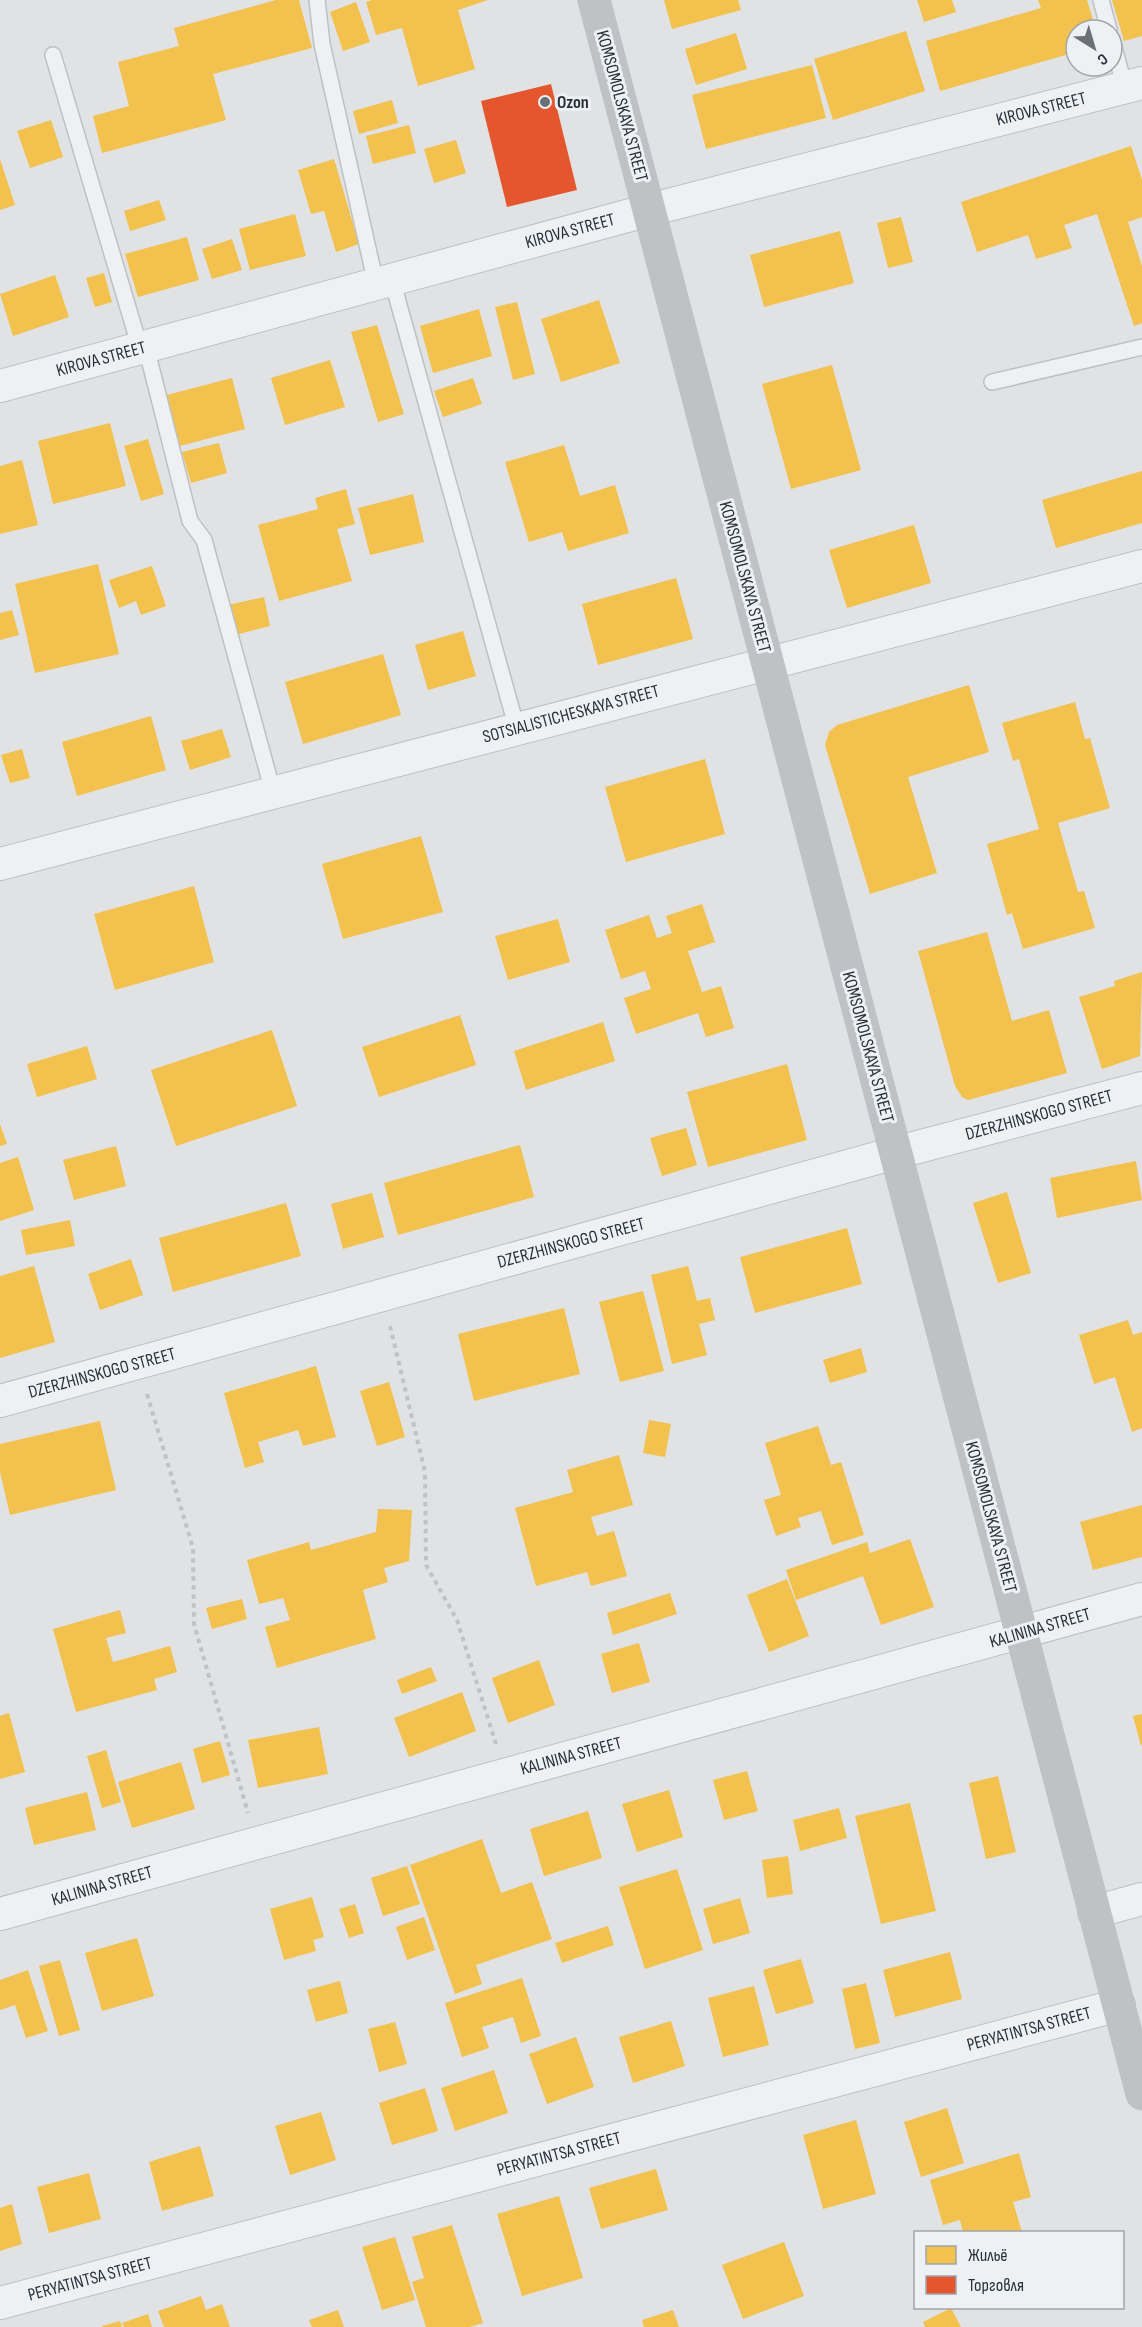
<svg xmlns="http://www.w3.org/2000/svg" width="1142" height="2327" viewBox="0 0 1142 2327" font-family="'Sofia Sans Condensed',sans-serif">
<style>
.homes{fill:#f2c14e}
.shops{fill:#e4572e}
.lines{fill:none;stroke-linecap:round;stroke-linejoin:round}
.lane-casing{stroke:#bec0c2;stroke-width:18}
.street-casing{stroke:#bec0c2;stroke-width:34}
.path{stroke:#bfc3c5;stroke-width:4;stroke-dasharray:4.5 4.5;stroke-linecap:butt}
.lane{stroke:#eff0f1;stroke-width:15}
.street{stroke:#eff0f1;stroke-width:32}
.secondary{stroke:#bec2c4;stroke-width:33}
.poi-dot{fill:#697076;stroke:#edf1f4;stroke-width:2}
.labels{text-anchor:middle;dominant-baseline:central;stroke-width:6;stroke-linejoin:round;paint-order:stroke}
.poi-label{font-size:18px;font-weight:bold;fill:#29323b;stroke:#edf1f4;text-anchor:start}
.street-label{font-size:18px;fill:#29323b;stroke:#edf1f4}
</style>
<rect width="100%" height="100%" fill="#e0e2e4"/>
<path class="homes" d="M276,0H299L312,48L213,74L226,120L102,153L93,116L129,106L118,62L179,46L174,28Z
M372,0H488L458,10L475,69L418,86L402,28L376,35L366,2Z
M664,0H738L741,10L672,29Z
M917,0H952L956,12L924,22Z
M1038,0H1087L1096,30H1076V52L940,91L926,41L1041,8Z
M1112,0H1142V36L1124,41Z
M356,2L370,42L343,51L330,12Z
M906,31L925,91L833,120L814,59Z
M736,33L747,69L696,85L685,49Z
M812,65L826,118L706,149L692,95Z
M392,100L398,123L359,134L353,111Z
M51,120L63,157L30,168L17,131Z
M409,125L416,153L373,164L366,136Z
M456,140L466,173L434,183L424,149Z
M1131,146L1142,180V217L1128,222L1142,266V323L1134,326L1097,214L1064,225L1072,248L1036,259L1028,235L977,252L961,202Z
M0,159L15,205L0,210Z
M334,159L359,244L336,252L324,211L311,214L298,170Z
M159,200L166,220L130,231L124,211Z
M295,214L306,256L250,270L239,229Z
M901,217L913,262L888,268L877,223Z
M840,231L854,283L764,307L750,255Z
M187,237L199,280L138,297L125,254Z
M232,239L242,270L212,279L202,249Z
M104,273L112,302L95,307L86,278Z
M55,275L69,317L13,336L0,294Z
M599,300L620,363L561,382L541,319Z
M517,302L535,374L513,380L495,307Z
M479,309L492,356L433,373L420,326Z
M377,325L404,414L378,422L351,332Z
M330,360L345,407L285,425L271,378Z
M832,365L861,470L791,489L762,384Z
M232,378L245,429L176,447L163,396Z
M473,378L482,404L443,417L434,391Z
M110,423L126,486L53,504L38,441Z
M148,439L164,494L141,501L124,446Z
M219,443L227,473L191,483L182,452Z
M564,445L580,496L615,485L629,533L568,551L562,532L529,542L505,462Z
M22,460L38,525L0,534V466Z
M1142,471V523L1056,548L1042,500Z
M346,489L355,524L337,529L352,581L279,601L258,525L318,509L315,498Z
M413,494L424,542L370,555L358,508Z
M914,525L931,583L847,608L829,550Z
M98,564L119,654L35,673L15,584Z
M152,566L166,606L141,615L136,601L119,608L109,580Z
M676,578L693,639L598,665L582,604Z
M264,597L270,626L235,635L228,605Z
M12,610L19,635L0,640V613Z
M463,631L476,676L428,690L415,645Z
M383,654L401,715L303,744L285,682Z
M969,685L989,752L908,777L937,873L870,894L825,745L829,732L837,725Z
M1075,702L1085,739L1090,738L1110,808L1058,823L1078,892L1084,891L1095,928L1023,949L1012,913L1007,915L987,844L1039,829L1019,759L1013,761L1002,723Z
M151,716L166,770L77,796L62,742Z
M222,729L231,757L190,770L181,741Z
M22,749L30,778L10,783L1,755Z
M705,759L725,834L626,862L605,787Z
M421,836L443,912L343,939L322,864Z
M194,886L214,962L115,990L94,914Z
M702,904L715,942L688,951L702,992L721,986L734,1028L706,1037L698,1013L636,1034L624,998L651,989L645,971L621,979L605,930L649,915L657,938L672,933L666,916Z
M558,919L570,962L508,980L495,936Z
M987,932L1012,1021L1049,1010L1067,1073L968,1100L962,1097L955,1086L918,951Z
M1142,972L1140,1056L1102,1069L1079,997L1115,986L1114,981Z
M460,1015L476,1065L379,1097L362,1047Z
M603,1022L615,1061L526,1090L514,1051Z
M272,1030L297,1106L176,1146L151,1070Z
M87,1046L97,1079L37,1097L27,1064Z
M787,1064L807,1140L708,1167L687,1092Z
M0,1124L7,1144L0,1146Z
M686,1128L697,1165L662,1176L650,1138Z
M520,1145L534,1197L398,1235L384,1183Z
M116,1146L126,1186L74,1200L63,1160Z
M18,1157L34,1210L0,1221V1163Z
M1136,1161L1142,1200L1057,1218L1050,1178Z
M1007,1192L1031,1273L998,1283L973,1203Z
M372,1193L384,1237L343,1249L331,1204Z
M286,1203L301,1256L173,1292L159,1238Z
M70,1220L75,1246L26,1255L21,1230Z
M847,1228L862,1284L755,1313L740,1257Z
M131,1259L143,1295L100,1310L88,1274Z
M34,1266L55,1342L0,1358V1276Z
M688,1266L697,1301L710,1298L715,1320L699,1324L707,1355L672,1364L651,1275Z
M643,1291L664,1371L620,1382L599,1302Z
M564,1308L580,1374L474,1401L458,1334Z
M1128,1320L1133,1335L1142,1332V1428L1132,1432L1115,1377L1094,1384L1079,1335Z
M861,1348L867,1372L830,1383L823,1360Z
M316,1366L336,1437L303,1446L298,1430L258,1442L264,1462L245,1468L224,1393Z
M389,1382L405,1437L377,1446L360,1391Z
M649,1420L671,1424L665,1457L643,1453Z
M100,1421L116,1490L10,1515L0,1472V1444Z
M818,1426L831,1465L841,1462L864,1535L832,1545L821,1511L798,1518L801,1527L776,1536L764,1500L781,1495L765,1443Z
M619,1455L633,1505L591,1517L597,1536L614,1531L627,1576L591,1586L587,1572L536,1586L515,1508L573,1492L567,1470Z
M1142,1505V1557L1093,1570L1080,1522Z
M378,1509L412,1510L409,1561L384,1568L388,1582L363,1590L376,1639L277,1668L265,1627L290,1620L283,1598L259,1604L247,1560L309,1542L311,1550L376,1532Z
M910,1539L934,1607L881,1625L863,1576L796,1600L786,1570L867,1542L870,1553Z
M787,1579L809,1636L769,1652L747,1595Z
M670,1593L677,1614L613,1635L607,1613Z
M242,1599L247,1619L212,1629L206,1608Z
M120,1610L126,1633L106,1638L113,1662L170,1646L177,1672L154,1679L157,1690L76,1712L53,1629Z
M639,1643L650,1682L612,1693L601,1654Z
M539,1660L555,1705L508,1723L492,1678Z
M431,1667L437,1681L402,1694L397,1680Z
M462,1692L476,1731L409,1757L394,1718Z
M9,1713L25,1772L0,1779V1716Z
M1142,1714V1745L1141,1746L1133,1716Z
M319,1727L328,1774L258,1788L248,1740Z
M220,1741L230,1775L202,1783L193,1749Z
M106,1750L121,1802L102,1808L87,1756Z
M181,1762L195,1809L132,1828L118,1782Z
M747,1771L758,1811L724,1820L713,1780Z
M998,1776L1016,1852L986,1859L969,1783Z
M669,1790L683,1837L637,1852L622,1804Z
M87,1792L96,1830L34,1845L25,1808Z
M910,1803L936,1911L881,1924L855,1816Z
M839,1808L847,1838L800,1851L793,1820Z
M588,1811L602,1858L544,1876L530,1829Z
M482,1839L501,1893L532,1882L552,1939L476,1965L482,1984L455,1994L410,1865Z
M788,1856L793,1894L767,1898L762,1860Z
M407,1866L420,1904L383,1916L371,1878Z
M677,1869L703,1950L645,1969L619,1887Z
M312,1897L324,1937L313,1940L316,1951L284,1960L270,1909Z
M740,1898L750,1933L713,1944L703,1909Z
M355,1904L364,1933L349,1938L339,1909Z
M424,1917L435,1950L407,1960L396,1927Z
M608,1926L614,1945L562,1963L555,1943Z
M137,1938L154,1996L102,2011L85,1953Z
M950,1952L962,1999L895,2017L883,1970Z
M801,1959L814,2003L776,2014L763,1970Z
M60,1960L80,2030L59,2036L39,1966Z
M28,1970L48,2031L26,2038L15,2005L0,2010V1980Z
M522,1978L541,2036L521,2043L513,2017L482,2027L489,2048L462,2057L445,2003Z
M340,1981L348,2013L316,2022L307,1990Z
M866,1983L880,2043L855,2049L842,1989Z
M754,1986L769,2045L723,2057L708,1998Z
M671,2021L685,2066L633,2083L619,2037Z
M395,2022L407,2064L379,2072L368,2029Z
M576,2037L594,2087L547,2104L529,2054Z
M494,2070L508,2113L455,2131L441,2088Z
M425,2088L438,2131L392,2145L379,2103Z
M947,2108L964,2163L921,2177L904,2122Z
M321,2112L336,2160L290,2175L275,2126Z
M856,2120L876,2194L823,2209L803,2135Z
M200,2146L214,2196L162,2211L149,2162Z
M1019,2153L1031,2197L1013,2202L1022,2232H963L960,2220L943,2225L930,2180Z
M656,2169L668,2210L601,2229L589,2188Z
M89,2173L101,2219L49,2233L37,2187Z
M559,2196L583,2278L522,2296L497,2214Z
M12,2204L22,2244L0,2251V2208Z
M452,2225L483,2323L470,2327H426L412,2282L424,2278L412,2237Z
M395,2237L415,2300L382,2310L362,2247Z
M784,2242L804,2296L743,2319L722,2265Z
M201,2296L206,2310L222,2304L230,2327H164L158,2311Z
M951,2308L961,2327H925L923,2322Z
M338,2310L344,2327H312L309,2320Z
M673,2310L679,2327H644L642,2320Z
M148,2314L152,2327H124L122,2323Z
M120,2321L122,2327H102V2326Z"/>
<path class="shops" d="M551,84L577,190L507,207L481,101Z"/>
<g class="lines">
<g class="lane-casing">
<path id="lane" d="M317,0L322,44L376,284
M1101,0L1109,30
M1112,40L1125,88
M53,55L140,348
M392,280L517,729
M146,347L190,521L204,540L273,792
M992,382L1142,347"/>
</g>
<g class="street-casing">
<path id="street" d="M0,386L649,210L1142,83
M0,864L1142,566
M0,1401L895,1153L1142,1088
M1094,1912L1142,1899
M0,1914L1142,1599
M0,2303L1119,2005"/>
</g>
<path class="path" d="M390,1326L425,1472L426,1565L457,1620L496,1744
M147,1394L193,1548L194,1624L248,1813"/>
<use href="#lane" class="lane"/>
<use href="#street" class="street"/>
<path class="secondary" d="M594,0L1142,2094"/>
</g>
<circle class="poi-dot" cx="545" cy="102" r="6"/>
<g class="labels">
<g class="poi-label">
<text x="557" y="102">Ozon</text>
</g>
<g class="street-label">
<text transform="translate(622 106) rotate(75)">KOMSOMOLSKAYA STREET</text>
<text transform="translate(1041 109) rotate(-14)">KIROVA STREET</text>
<text transform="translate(570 231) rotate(-15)">KIROVA STREET</text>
<text transform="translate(101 359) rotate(-15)">KIROVA STREET</text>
<text transform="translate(745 577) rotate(75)">KOMSOMOLSKAYA STREET</text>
<text transform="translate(571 714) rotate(-15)">SOTSIALISTICHESKAYA STREET</text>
<text transform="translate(868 1047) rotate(75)">KOMSOMOLSKAYA STREET</text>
<text transform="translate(1039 1115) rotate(-15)">DZERZHINSKOGO STREET</text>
<text transform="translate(571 1243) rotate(-15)">DZERZHINSKOGO STREET</text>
<text transform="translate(102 1373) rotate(-15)">DZERZHINSKOGO STREET</text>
<text transform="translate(991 1517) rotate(75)">KOMSOMOLSKAYA STREET</text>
<text transform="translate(1040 1628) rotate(-16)">KALININA STREET</text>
<text transform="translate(571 1756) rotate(-15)">KALININA STREET</text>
<text transform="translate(102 1886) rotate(-16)">KALININA STREET</text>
<text transform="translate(1029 2029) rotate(-15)">PERYATINTSA STREET</text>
<text transform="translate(559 2154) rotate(-15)">PERYATINTSA STREET</text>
<text transform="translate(90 2279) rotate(-15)">PERYATINTSA STREET</text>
</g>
</g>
<rect x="914" y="2231" width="210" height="78" fill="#edf1f4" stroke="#9fa5aa" stroke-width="1.5"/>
<rect x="926" y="2246" width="30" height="18" fill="#f2c14e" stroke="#9fa5aa" stroke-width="1.5"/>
<text x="968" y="2261" font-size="18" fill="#29323b">Жильё</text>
<rect x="926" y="2276" width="30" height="18" fill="#e4572e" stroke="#9fa5aa" stroke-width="1.5"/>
<text x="968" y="2291" font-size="18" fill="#29323b">Торговля</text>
<g transform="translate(1094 48) rotate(143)"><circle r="28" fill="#edf1f4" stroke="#9fa5aa" stroke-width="1.5"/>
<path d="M0-4.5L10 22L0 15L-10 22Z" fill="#697076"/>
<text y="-9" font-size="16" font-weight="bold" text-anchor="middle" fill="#29323b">С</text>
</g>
</svg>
